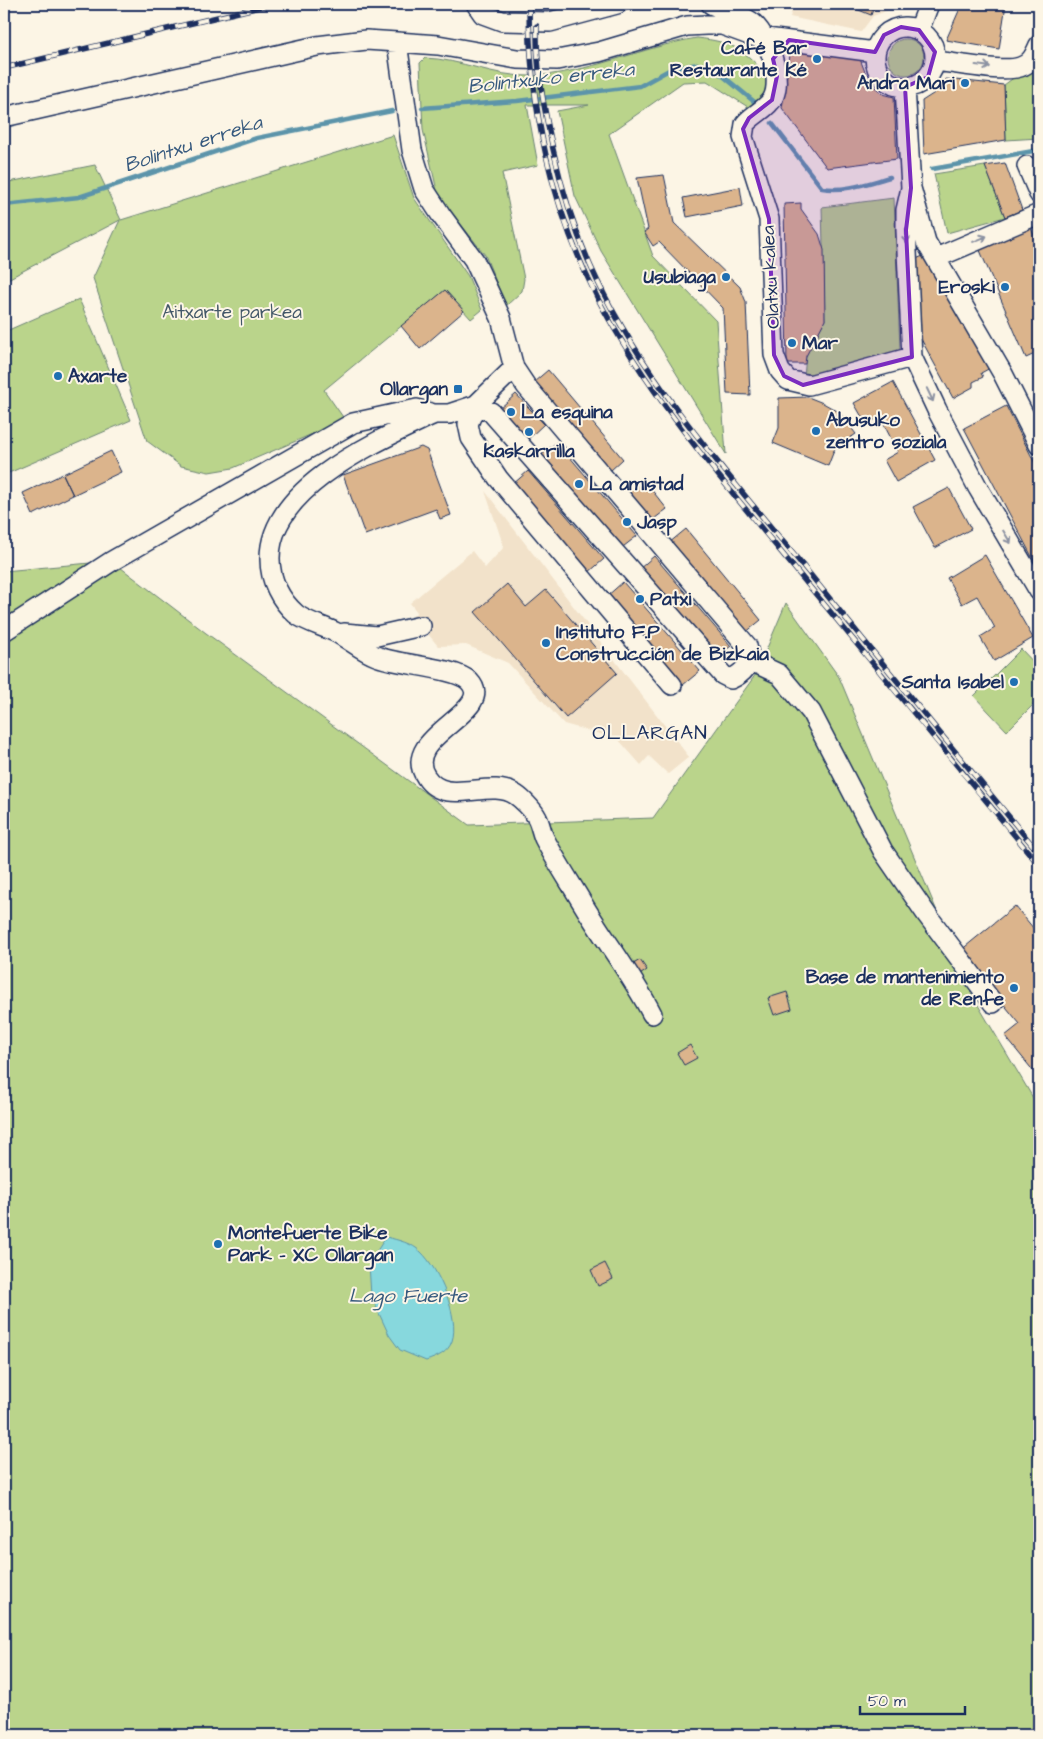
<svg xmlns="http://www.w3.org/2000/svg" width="1043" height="1739" viewBox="0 0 1043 1739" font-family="'Architects Daughter',sans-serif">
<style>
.built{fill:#f2e2ca}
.green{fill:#bad48b;stroke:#6a8274}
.water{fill:#87d8dd;stroke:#5c94aa}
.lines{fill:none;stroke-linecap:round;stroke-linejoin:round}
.stream{stroke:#5c94aa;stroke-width:4.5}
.building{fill:#dbb48c;stroke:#1b2f5e}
.minor-casing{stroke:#1b2f5e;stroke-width:22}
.minor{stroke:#fcf5e5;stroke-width:19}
.rail-casing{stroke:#1b2f5e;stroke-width:5.5}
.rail{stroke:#fcf5e5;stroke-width:4;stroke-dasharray:11;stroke-linecap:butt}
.oneway{stroke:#8c92a2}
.marked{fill:#7b2cbf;fill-opacity:0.2;stroke:#7b2cbf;stroke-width:4;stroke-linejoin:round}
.poi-dot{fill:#1f6fb2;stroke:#fcf5e5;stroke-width:2}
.labels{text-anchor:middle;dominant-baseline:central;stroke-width:4;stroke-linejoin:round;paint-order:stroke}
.poi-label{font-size:19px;font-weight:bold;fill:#1b2f5e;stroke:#fcf5e5;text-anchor:start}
.street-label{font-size:19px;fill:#1b2f5e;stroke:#fcf5e5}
.park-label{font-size:19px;fill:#435869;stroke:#fcf5e5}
.water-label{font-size:20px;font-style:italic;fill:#36597e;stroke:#fcf5e5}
.neighbourhood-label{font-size:20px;letter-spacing:1px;fill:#1b2f5e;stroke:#fcf5e5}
</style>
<rect width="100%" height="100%" fill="#fcf5e5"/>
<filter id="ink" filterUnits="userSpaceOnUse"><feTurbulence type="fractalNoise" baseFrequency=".02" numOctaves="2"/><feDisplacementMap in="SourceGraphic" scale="10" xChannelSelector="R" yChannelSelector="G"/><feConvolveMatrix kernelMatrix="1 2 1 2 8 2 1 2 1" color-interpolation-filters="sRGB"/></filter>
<g filter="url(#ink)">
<path class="built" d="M794,4H909L907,8H894L873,16L861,32L790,17Z
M485,491L689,757L668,774L649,756L641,765L618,739L564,724L508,663L466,645L438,646L413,616L417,612L410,603L472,551L485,568L504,547Z"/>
<path class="green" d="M697,38C733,42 744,49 768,77L766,96L748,107L707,81L683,82L609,134L653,256L716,321L726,454L601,251L575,196L557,111L589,105H527L538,165L502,173L524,279L522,291L506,306L485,255L438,195L423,130L420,63L425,58C460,59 495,77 530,76C588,74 641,47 697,38Z
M888 57a18 18 0 1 1 36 0a18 18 0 1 1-36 0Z
M1039,59V138L1006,140L1004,85Z
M393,135L414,198L468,276L482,310L471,319L445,290L324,390L345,420L233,468L209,472L181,466L147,441L93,278L120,220L4,281V183L95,165L121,220Z
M985,166L1005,217L947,233L934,174Z
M894,198L900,351L804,377L806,356L825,320L822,207Z
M79,299L131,420L4,475V332Z
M112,561L206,633L469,825L653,818L756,674L786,603L839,677L972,995L1039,1108V1735H4V571Z
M1021,649L1039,668V699L1007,731L974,696Z"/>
<path class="water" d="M386,1237C398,1240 412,1243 421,1252C439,1269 460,1318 452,1341C448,1353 437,1357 426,1361L400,1350L389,1335L371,1296L369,1263Z"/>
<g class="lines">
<path class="stream" d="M422,108L517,101L640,86L669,70L697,64L717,71L757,104
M772,123L822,188C845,192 868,183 890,177
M932,169L1039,150
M4,205L79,197L257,138L392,111"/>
</g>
<path class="building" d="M844,4H875L871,15Z
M962,4H1006L999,49L946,40Z
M791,48L860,59L869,82L883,94L894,97L897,159L827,168L782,108Z
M945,79L1004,85L1006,140L924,154L922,101L936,92Z
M1005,163L1022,210L1005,217L985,166Z
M664,175L674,223L740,287L746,302L750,395L727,394L723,308L659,242L653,246L644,232L648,229L637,178Z
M740,187L743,206L687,217L683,198Z
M801,203V209L819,234L824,250L825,320L806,356L805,364H787L784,204Z
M1030,226L1039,247V352L1026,358L979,248Z
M923,256L992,367L981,373L983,377L973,382V387L953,398L921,339L916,259Z
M445,290L464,311L420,349L401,326Z
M548,370L623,459L610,471L534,382Z
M893,382L935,460L896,482L884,460L898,452L880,417L866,424L854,403Z
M516,394L544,424L527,440L499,409Z
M808,397L823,403L839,412L856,434L835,448L828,466L773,443L779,428V398Z
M1006,406L1039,471V570L964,428Z
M557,442L637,536L619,550L540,456Z
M421,447L427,450L451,515L440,519L436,509L365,535L343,475Z
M111,451L121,472L73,495L63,474Z
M528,471L604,559L588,573L512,485Z
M63,474L73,495L33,515L23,493Z
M642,478L667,509L650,522L626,491Z
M949,488L971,529L935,548L913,507Z
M686,529L761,620L745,633L669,543Z
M985,555L1033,638L994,661L980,637L995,628L977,596L962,604L947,578Z
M654,556L731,646L714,660L638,570Z
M623,582L700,671L683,685L606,597Z
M507,584L526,607L546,590L617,673L566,718L475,612Z
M1015,906L1039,935V1078L1005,1036L1020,1024L960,951Z
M640,960L647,970L637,977L630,966Z
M787,992L792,1009L774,1015L768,998Z
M690,1045L697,1058L684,1065L677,1053Z
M605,1263L613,1279L598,1286L591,1270Z"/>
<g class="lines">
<g class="minor-casing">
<path id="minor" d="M476,4L483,14L502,21L550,22L617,4
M711,4C723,10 739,13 750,21C768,33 783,78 773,98C768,108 752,115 745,124L743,137L769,219L774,355L780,371L788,380L809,385L912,357
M875 57a30 30 0 1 1 60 0a30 30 0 1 1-60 0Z
M919,30L929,4
M397,42L412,150L424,189L441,215L474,260L501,318L514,368L526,386L747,646C752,662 746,672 731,679L723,675L491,412L476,405
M935,61C954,63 1003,73 1020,67C1031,64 1035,54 1039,45
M905,87L911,188L926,242L1003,374L1039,445
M4,117L317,46L366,40L397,42L438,45L517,59L557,60L599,52L687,26L706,25H722L752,36L875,52
M1027,166L1039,194
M911,188L906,210V230L912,357L937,410L978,488L1039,591
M936,258L1039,214
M514,368L476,405L468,424L471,438L498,478L672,685
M434,414C378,441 269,487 270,559C270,580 280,600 296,614C306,622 323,626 335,632C349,639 362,651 376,656C397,665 455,667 469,681C499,712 398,736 426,777C446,808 489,777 516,795C522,799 532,809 536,816C540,822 541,831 544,838C556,861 570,882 583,904C605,941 632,975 652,1014
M4,631L112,561L353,423L417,409L434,414H449L476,405
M344,633L377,636L421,626
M749,660L779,674L811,712L883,851L927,915L993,1003"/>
</g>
<use href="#minor" class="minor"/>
<g class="rail-casing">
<path id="rail" d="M529,4C529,105 551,206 597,297C650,399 728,487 800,575C880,672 959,769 1039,865
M537,26C536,67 544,109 553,149C563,194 577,238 597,280C647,385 736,484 809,573C885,667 962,760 1039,853
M4,68L272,4"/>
</g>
<use href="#rail" class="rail"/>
</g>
<defs><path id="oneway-shaft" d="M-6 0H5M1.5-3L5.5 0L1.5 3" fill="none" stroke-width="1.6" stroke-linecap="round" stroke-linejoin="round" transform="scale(1.25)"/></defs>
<g class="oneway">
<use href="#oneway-shaft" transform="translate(983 66) rotate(7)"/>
<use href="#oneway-shaft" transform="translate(906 236) rotate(88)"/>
<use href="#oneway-shaft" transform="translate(980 239) rotate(-23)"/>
<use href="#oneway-shaft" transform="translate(930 395) rotate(65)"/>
<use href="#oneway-shaft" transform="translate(1007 537) rotate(59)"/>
</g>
</g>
<path class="marked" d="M901,27L919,30L935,52L928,77L905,87L911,188L906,230L912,357L803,385L784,376L774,355L769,219L743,129L749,118L772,100L777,76L773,59L789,40L875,52L884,35Z"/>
<g class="poi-dot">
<circle cx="817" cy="59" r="5"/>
<circle cx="965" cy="83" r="5"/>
<circle cx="726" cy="277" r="5"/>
<circle cx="1005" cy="287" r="5"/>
<circle cx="792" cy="343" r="5"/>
<circle cx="58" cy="376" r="5"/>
<rect x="453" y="384" width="10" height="10" rx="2.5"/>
<circle cx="511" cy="412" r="5"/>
<circle cx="816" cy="431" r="5"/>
<circle cx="529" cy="432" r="5"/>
<circle cx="579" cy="484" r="5"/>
<circle cx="627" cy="522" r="5"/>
<circle cx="640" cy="599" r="5"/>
<circle cx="546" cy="643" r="5"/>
<circle cx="1014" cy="682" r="5"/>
<circle cx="1014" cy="988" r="5"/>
<circle cx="218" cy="1244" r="5"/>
</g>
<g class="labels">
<g class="poi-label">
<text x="807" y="48" text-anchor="end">Café Bar<tspan x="807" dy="22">Restaurante Ké</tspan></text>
<text x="955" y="83" text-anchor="end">Andra Mari</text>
<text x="716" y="277" text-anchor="end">Usubiaga</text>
<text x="995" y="287" text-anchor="end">Eroski</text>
<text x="802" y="343">Mar</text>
<text x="68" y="376">Axarte</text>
<text x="448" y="389" text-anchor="end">Ollargan</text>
<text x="521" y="412">La esquina</text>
<text x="826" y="420">Abusuko<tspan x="826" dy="22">zentro soziala</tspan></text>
<text x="529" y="451" text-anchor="middle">Kaskarrilla</text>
<text x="589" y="484">La amistad</text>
<text x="637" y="522">Jasp</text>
<text x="650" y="599">Patxi</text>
<text x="556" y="632">Instituto F.P<tspan x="556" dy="22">Construcción de Bizkaia</tspan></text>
<text x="1004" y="682" text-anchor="end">Santa Isabel</text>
<text x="1004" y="977" text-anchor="end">Base de mantenimiento<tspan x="1004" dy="22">de Renfe</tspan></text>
<text x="228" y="1233">Montefuerte Bike<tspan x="228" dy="22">Park - XC Ollargan</tspan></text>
</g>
<g class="street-label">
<text transform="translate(771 277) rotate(-93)">Olatxu kalea</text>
</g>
<g class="park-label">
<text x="232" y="312">Aitxarte parkea</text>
</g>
<g class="water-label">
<text transform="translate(551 78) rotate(-6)">Bolintxuko erreka</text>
<text transform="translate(193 144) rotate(-18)">Bolintxu erreka</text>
<text x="408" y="1296">Lago Fuerte</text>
</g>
<g class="neighbourhood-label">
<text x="650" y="733">OLLARGAN</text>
</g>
</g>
<rect width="1043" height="1739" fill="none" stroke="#fcf5e5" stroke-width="20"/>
<rect x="10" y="10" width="1023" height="1719" fill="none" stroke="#1b2f5e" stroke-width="2" filter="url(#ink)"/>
<path d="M860 1706v8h105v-8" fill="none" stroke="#1b2f5e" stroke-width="2.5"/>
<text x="868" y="1706" font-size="15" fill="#1b2f5e" stroke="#fcf5e5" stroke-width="4" paint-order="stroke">50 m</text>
</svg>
